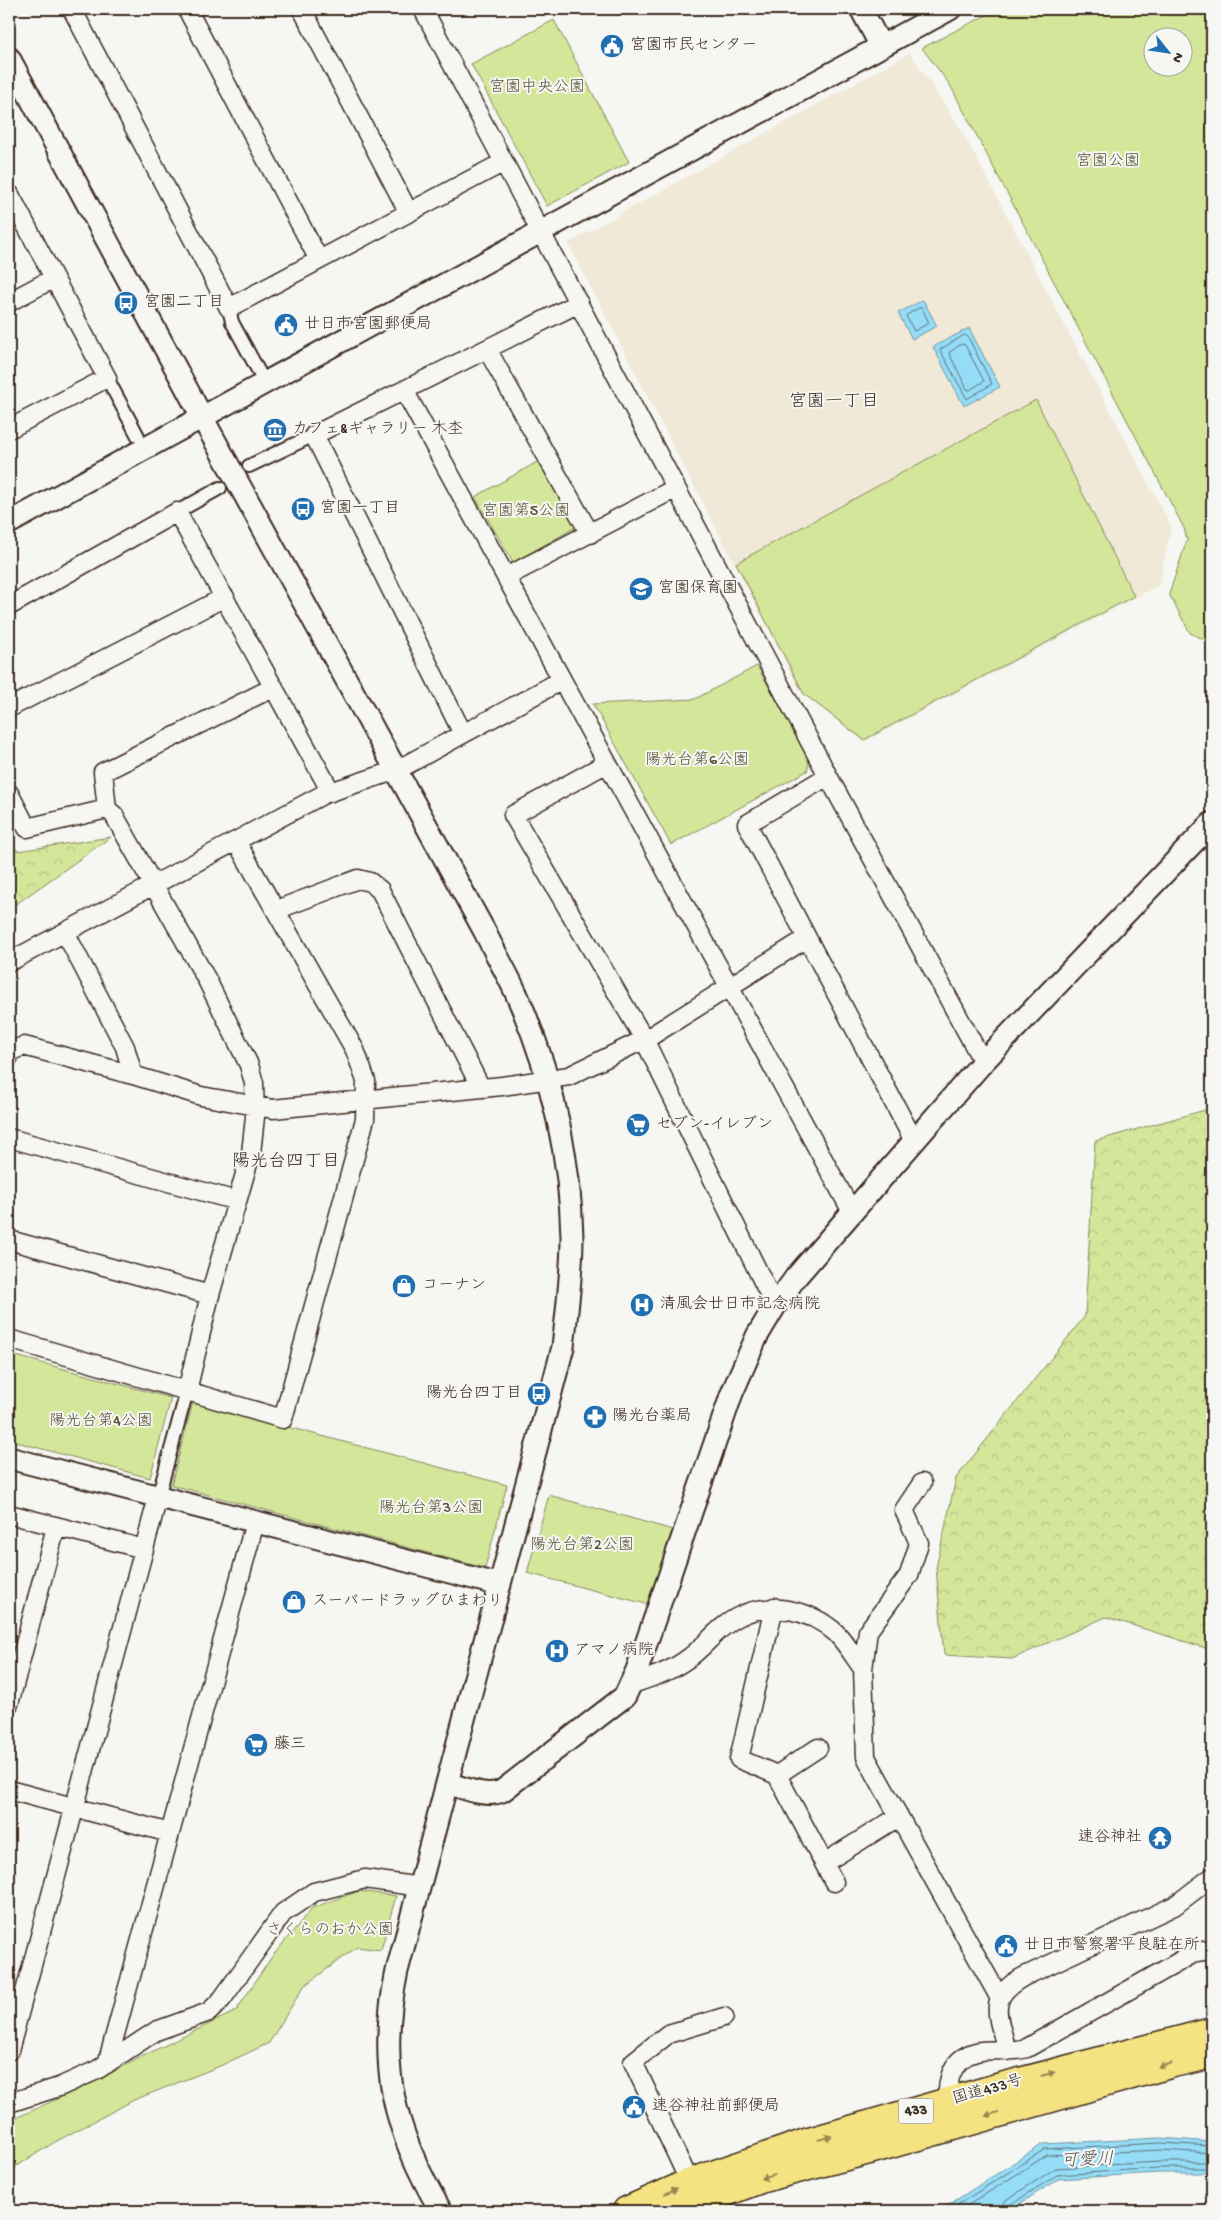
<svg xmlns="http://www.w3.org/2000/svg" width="1221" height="2220" viewBox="0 0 1221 2220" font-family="'Gochi Hand','Klee One',sans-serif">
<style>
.built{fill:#f1e9d8}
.forest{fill:url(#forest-crowns);stroke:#87885c}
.park{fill:#d3e69a;stroke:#87885c;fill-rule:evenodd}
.water{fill:#95dcf7;stroke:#7195a0}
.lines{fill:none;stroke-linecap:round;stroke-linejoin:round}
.shore{stroke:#5f7175;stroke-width:1}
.pedestrian-casing{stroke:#3b2a1e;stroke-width:16}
.minor-casing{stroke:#3b2a1e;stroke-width:21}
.tertiary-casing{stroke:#3b2a1e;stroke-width:25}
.trunk-casing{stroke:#3b2a1e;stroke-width:31}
.pedestrian{stroke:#f6f6f2;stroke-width:12}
.minor{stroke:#f6f6f2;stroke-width:18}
.tertiary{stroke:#f6f6f2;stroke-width:21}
.trunk{stroke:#f5e382;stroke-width:28}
.oneway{fill:#988650}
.labels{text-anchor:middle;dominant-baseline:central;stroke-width:4;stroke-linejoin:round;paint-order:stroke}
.shield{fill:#f6f6f2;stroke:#73675e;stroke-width:1}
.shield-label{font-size:15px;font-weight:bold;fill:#3b2a1e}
.poi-label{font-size:16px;fill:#3b2a1e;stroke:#f6f6f2;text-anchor:start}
.park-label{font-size:16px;fill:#595037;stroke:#f6f6f2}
.street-label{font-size:16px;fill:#3b2a1e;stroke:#f6f6f2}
.neighbourhood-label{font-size:18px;fill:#3b2a1e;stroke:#f6f6f2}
.water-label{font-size:18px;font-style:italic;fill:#525654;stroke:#f6f6f2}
</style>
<defs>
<pattern id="forest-crowns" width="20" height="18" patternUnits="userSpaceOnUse" patternTransform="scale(1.25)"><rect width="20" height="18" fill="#d3e69a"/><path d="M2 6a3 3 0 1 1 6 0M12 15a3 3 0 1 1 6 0" fill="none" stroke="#b6c584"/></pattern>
</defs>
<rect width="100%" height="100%" fill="#f6f6f2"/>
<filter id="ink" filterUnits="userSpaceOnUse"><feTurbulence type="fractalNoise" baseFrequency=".02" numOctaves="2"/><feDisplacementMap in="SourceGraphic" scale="10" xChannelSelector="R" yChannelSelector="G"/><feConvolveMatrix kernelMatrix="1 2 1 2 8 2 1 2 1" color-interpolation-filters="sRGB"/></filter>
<g filter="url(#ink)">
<path class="built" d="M910,53L962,131L1171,526L1159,585L864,742L802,694L568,243Z"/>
<path class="forest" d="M9,834L17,851L111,837L9,909Z
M1212,1108V1650L1106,1617L1012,1659L944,1655L936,1568L956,1478L1085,1316L1095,1141Z"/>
<path class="park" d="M998,9H1212V643L1190,633L1169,594L1187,540L1184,528L950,85L922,48ZM1154,38H1184V68H1154Z
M554,20L629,162L547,206L471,64Z
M1036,400L1134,596L864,740L804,694L736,563Z
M539,461L576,527L513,563L475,497Z
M757,666L810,758L807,771L671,845L593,704L695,699Z
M9,1354L171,1398L150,1478L9,1440Z
M193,1402L507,1485L485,1568L171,1485Z
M549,1495L673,1530L650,1605L527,1573Z
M359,1891L396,1896L381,1950L357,1947L304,1986L269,2043L220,2066L134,2100L55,2142L9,2171V2121L90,2084L147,2054L236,2011L271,1958L312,1908Z"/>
<path class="water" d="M923,300L937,326L912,339L898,313Z
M969,328L1000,387L964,406L933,347Z
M1161,2138L1212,2142V2173H1159L1058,2179L1009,2211H939L1043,2144Z"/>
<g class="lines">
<path class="shore" d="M919,308H922L929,323L914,331L906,316Z
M965,335L968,337L992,384L967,399L940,350Z
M962,344L965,345L984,381L970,390L967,389L949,353Z
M948,2211L1045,2149L1161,2143L1212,2146
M959,2211L1047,2155L1160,2150L1212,2153
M1001,2211L1002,2205L1006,2200L1056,2168L1159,2162H1212
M1007,2211L1010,2205L1057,2175L1159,2168H1212"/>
<g class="pedestrian-casing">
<path id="pedestrian" d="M229,308L232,322L260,374
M107,378L138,436
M249,466L314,435
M177,512L220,488
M158,1497L187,1391"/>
</g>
<g class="minor-casing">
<path id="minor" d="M72,9L229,308L504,162
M187,9L319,260
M302,9L409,213
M423,9L828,776L983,1062
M9,193L107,378L9,429
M9,302L54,278
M487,349L590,534
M404,390L852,1212
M506,577L676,488
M9,606L177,512L331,792
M9,708L225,597
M463,734L314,435L579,303
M607,763L513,815L644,1039L775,1306
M828,776L747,824L914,1141
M9,793L27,828L107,809L114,815L207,980L249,1065L254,1083L255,1117L251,1153L210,1295L187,1391
M107,809L103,772L274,687
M276,910L358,879L370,882L380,890L481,1088
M65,932L125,1047L133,1075
M9,962L324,794L397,770L562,680
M9,1057L11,1051L24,1046L133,1075L201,1096L273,1109L502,1086L569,1076L651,1036L807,938
M9,1138L237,1201
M9,1240L210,1295
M9,1339L283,1419L365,1119L366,1081L355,1050L236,841
M922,1483L904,1510L919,1543L909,1575L868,1631L863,1669L866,1757L999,1997
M9,1514L144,1549
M774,1607L739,1759L777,1775L834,1882
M632,1684C653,1677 672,1671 690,1657C707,1644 720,1625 740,1616C770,1601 811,1610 836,1633C846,1643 855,1658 863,1669
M9,1704L56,1527
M777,1775L818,1748
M9,1790L170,1833
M824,1863L898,1817
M9,2051L158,1497
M1007,2051C999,2017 985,1998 1023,1977L1174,1906L1212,1877
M107,2064L255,1522
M9,2103L59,2087L97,2070L156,2031L209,2012L222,1999L283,1913L314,1892L365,1879L420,1887
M951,2112C944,2089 948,2059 976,2052C993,2048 1010,2053 1027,2048L1196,1952L1212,1950
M684,2170L633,2062L668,2034L724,2017"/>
</g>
<g class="tertiary-casing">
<path id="tertiary" d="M861,9L881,46
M9,58L203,419L485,932C495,953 507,973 516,993C550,1070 570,1153 572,1237C572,1274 567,1311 563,1347L397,1971C377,2065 393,2130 441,2211
M9,523C324,353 635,178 950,9
M9,1458L500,1585
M447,1783C465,1788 485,1798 502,1791L625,1696L637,1670L732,1393L757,1336L775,1306L796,1277L841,1225L983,1062L1212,823"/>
</g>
<g class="trunk-casing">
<path id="trunk" d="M627,2211L690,2183L806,2143L997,2088L1212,2032
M675,2211L763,2178L873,2149L1173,2063L1212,2054"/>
</g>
<use href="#pedestrian" class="pedestrian"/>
<use href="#minor" class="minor"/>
<use href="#tertiary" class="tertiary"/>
<use href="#trunk" class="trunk"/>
</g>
<defs><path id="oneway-solid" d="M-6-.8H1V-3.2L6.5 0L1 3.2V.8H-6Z" transform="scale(1.25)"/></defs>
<g class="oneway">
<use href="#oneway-solid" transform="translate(1165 2065) rotate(164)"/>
<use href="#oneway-solid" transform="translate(1048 2074) rotate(-15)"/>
<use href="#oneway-solid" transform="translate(992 2114) rotate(164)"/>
<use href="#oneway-solid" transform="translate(825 2138) rotate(-16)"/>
<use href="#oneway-solid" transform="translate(768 2177) rotate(164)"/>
<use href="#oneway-solid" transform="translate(671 2191) rotate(-25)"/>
</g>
</g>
<defs>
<g id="civic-disc" transform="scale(1.25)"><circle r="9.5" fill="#1f6fb2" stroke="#f6f6f2"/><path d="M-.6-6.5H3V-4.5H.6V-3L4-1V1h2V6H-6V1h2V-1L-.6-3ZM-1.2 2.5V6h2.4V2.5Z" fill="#fff"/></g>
<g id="bus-disc" transform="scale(1.25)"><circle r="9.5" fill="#1f6fb2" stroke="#f6f6f2"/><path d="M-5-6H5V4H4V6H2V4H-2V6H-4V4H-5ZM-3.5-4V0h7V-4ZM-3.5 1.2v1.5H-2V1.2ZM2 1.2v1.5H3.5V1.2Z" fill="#fff"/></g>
<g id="museum-disc" transform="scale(1.25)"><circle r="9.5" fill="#1f6fb2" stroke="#f6f6f2"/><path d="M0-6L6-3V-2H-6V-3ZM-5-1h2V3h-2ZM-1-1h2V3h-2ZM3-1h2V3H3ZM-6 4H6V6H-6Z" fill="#fff"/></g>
<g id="school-disc" transform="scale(1.25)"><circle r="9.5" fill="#1f6fb2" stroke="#f6f6f2"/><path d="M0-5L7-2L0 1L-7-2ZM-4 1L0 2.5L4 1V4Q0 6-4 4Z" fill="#fff"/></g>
<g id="supermarket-disc" transform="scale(1.25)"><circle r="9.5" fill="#1f6fb2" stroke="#f6f6f2"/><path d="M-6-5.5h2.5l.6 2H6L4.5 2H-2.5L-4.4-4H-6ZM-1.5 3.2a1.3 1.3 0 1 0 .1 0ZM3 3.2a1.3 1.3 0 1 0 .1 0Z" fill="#fff"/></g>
<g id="shop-disc" transform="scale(1.25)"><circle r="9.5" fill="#1f6fb2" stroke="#f6f6f2"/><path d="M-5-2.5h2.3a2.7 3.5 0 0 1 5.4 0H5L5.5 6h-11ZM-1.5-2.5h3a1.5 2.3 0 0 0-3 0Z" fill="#fff"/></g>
<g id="hospital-disc" transform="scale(1.25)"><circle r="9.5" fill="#1f6fb2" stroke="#f6f6f2"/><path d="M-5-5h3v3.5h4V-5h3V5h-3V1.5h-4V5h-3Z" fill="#fff"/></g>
<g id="pharmacy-disc" transform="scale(1.25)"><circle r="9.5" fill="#1f6fb2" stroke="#f6f6f2"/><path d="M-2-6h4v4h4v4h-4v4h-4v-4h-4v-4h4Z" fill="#fff"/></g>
<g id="temple-disc" transform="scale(1.25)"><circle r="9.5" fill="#1f6fb2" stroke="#f6f6f2"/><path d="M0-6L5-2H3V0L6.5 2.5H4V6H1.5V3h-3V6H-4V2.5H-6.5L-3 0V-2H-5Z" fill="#fff"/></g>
</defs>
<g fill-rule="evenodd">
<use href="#civic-disc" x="612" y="46"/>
<use href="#bus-disc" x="126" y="303"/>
<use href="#civic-disc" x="286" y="325"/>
<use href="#museum-disc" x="275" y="430"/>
<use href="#bus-disc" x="303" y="509"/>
<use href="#school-disc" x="641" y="589"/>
<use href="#supermarket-disc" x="638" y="1125"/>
<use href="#shop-disc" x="404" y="1286"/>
<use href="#hospital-disc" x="642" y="1305"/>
<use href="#bus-disc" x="539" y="1394"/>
<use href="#pharmacy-disc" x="595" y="1417"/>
<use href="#shop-disc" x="294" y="1602"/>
<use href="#hospital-disc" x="557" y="1651"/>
<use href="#supermarket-disc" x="256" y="1745"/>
<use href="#temple-disc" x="1160" y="1838"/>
<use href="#civic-disc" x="1006" y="1946"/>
<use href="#civic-disc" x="634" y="2107"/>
</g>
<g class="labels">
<rect class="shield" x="898.5" y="2098.5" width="35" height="25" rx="4"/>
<g class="shield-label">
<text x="916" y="2111">433</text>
</g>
<g class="poi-label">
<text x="630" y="46">宮園市民センター</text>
<text x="144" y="303">宮園二丁目</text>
<text x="304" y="325">廿日市宮園郵便局</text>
<text x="292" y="430">カフェ&amp;ギャラリー 木杢</text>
<text x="320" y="509">宮園一丁目</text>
<text x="658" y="589">宮園保育園</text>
<text x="656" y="1125">セブン-イレブン</text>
<text x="422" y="1286">コーナン</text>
<text x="660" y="1305">清風会廿日市記念病院</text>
<text x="522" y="1394" text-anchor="end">陽光台四丁目</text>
<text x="612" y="1417">陽光台薬局</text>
<text x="312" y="1602">スーパードラッグひまわり</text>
<text x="574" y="1651">アマノ病院</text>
<text x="274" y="1745">藤三</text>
<text x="1142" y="1838" text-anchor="end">速谷神社</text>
<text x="1024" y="1946">廿日市警察署平良駐在所</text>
<text x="652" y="2107">速谷神社前郵便局</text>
</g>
<g class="park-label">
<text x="537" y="88">宮園中央公園</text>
<text x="1108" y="162">宮園公園</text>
<text x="526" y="512">宮園第5公園</text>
<text x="697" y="761">陽光台第6公園</text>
<text x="101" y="1422">陽光台第4公園</text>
<text x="431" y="1509">陽光台第3公園</text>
<text x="582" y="1546">陽光台第2公園</text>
<text x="330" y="1931">さくらのおか公園</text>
</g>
<g class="street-label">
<text transform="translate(988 2091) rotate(-16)">国道433号</text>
</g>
<g class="neighbourhood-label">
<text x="834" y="402">宮園一丁目</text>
<text x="286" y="1162">陽光台四丁目</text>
</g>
<g class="water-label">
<text transform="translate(1087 2161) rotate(-2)">可愛川</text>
</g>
</g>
<rect width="1221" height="2220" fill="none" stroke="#f6f6f2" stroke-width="30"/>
<rect x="15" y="15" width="1191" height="2190" fill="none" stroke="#3b2a1e" stroke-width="2" filter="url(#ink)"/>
<g transform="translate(1168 52) rotate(120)"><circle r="24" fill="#f6f6f2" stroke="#aba49d"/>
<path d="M0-4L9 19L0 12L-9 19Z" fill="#1f6fb2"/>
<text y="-8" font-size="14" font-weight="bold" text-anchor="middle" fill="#3b2a1e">N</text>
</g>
</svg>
